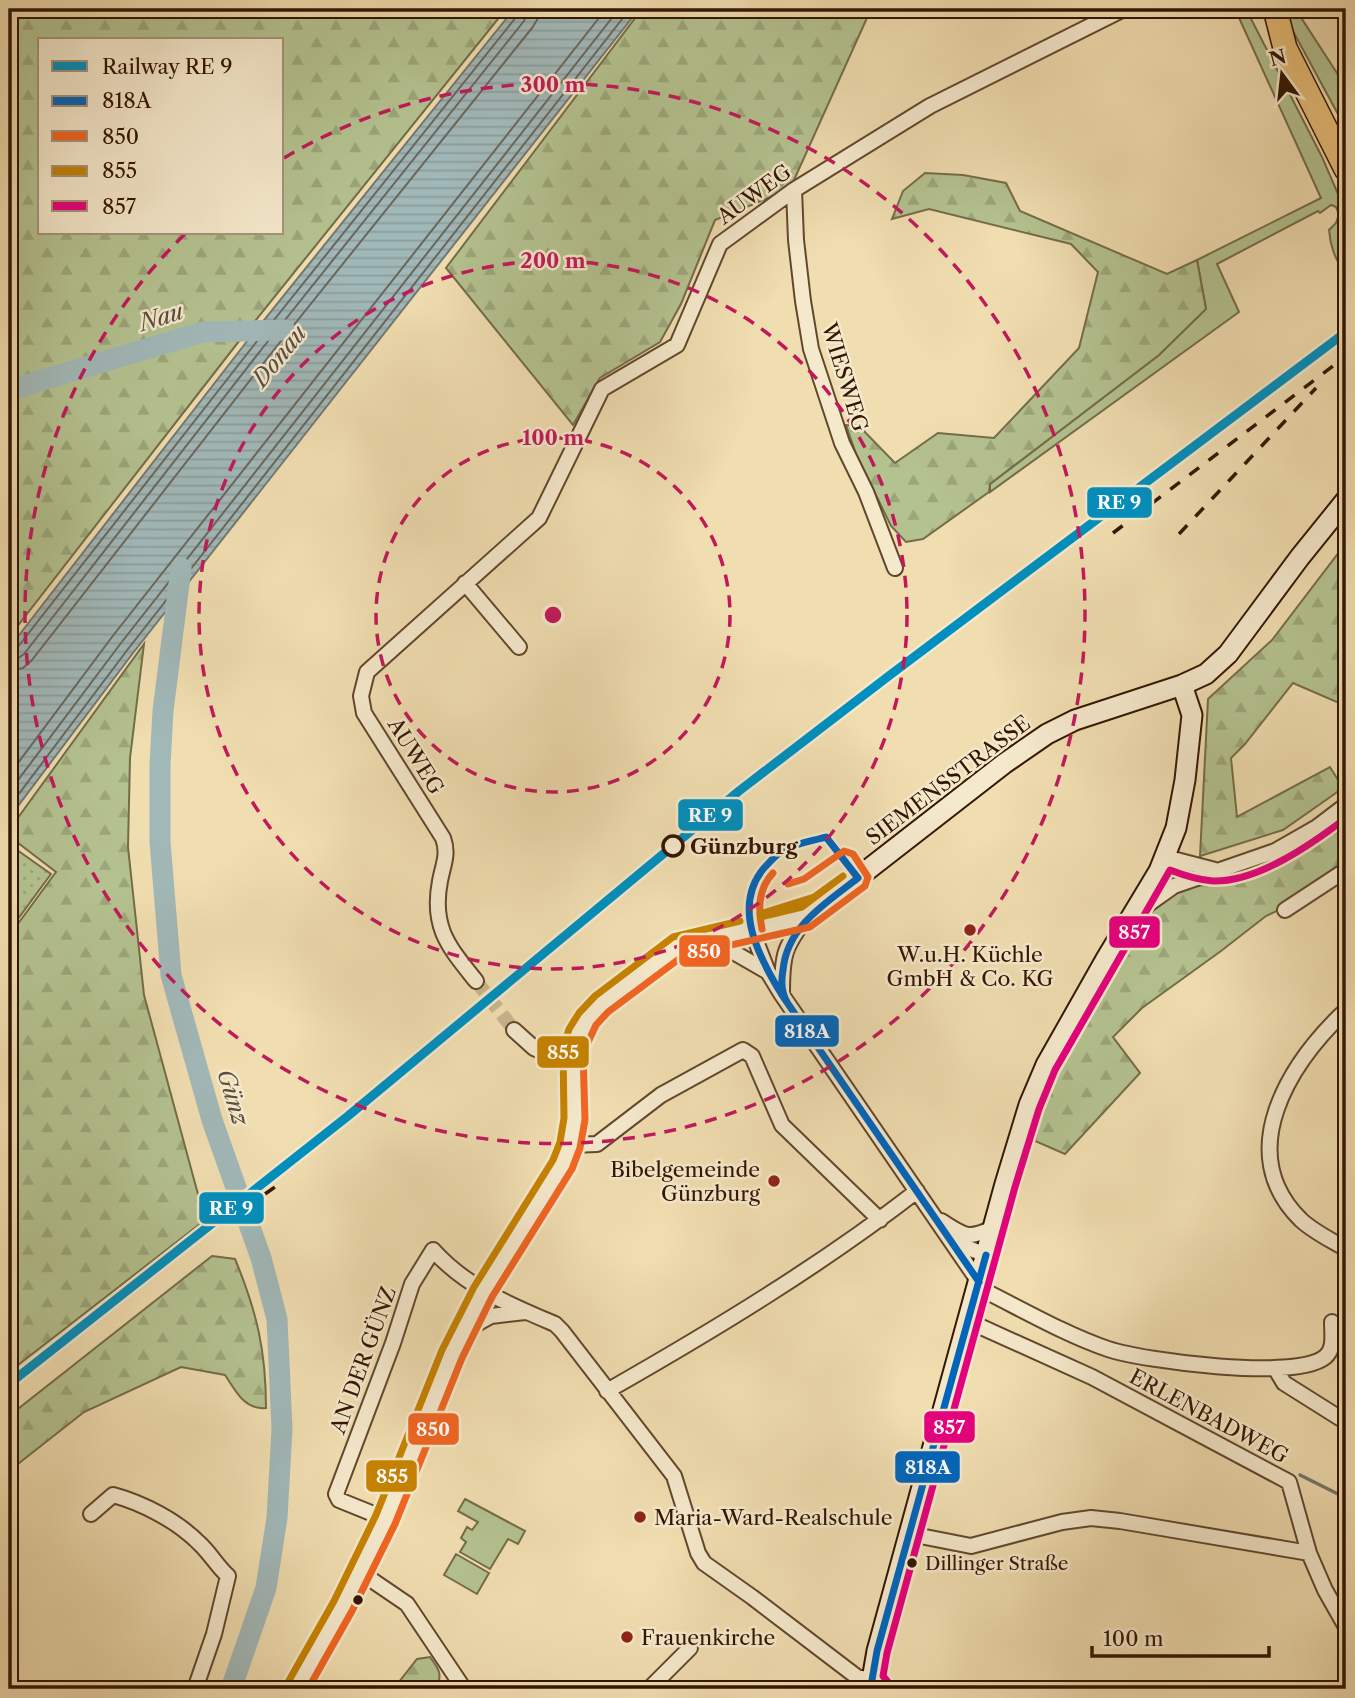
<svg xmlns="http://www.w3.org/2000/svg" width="1355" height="1698" viewBox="0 0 1355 1698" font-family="'Libre Caslon Text',serif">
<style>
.green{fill:#b4c290;stroke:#746c48;stroke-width:2}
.forest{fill:url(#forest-firs);stroke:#746c48;stroke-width:2;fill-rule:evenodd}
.park{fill:url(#park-dots);stroke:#746c48;stroke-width:2}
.water{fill:url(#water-rules);stroke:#75776f;stroke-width:2}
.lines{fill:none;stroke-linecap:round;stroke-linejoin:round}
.shore{stroke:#6a665c;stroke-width:2}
.stream{stroke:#75776f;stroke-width:3.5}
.river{stroke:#a1b8b8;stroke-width:21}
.street-tunnel{stroke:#cab58d;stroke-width:14;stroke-dasharray:14 7;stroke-linecap:butt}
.street-casing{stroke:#62472d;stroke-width:18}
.secondary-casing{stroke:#331501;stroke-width:23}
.primary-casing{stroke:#331501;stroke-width:26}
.street{stroke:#f5e9cc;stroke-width:14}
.secondary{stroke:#f5e9cc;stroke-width:19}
.primary{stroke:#e8be78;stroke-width:23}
.rail{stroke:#331501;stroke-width:3.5;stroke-dasharray:12 12;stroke-linecap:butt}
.bus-1-casing{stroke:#f5e9cc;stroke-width:12}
.bus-2-casing{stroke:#f5e9cc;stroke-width:12}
.bus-3-casing{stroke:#f5e9cc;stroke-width:12}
.bus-4-casing{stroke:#f5e9cc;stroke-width:12}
.bus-1{stroke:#0065bd;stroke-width:7}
.bus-2{stroke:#f26522;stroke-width:7}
.bus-3{stroke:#c68200;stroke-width:7}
.bus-4{stroke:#e5007d;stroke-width:7}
.rail-1-casing{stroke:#f5e9cc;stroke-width:14}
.rail-1{stroke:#008fbf;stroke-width:9}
.ring{fill:none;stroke:#c2185b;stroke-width:3.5;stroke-dasharray:12 9}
.stop-dot{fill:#f5e9cc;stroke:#331501;stroke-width:3.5}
.poi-dot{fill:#8f2418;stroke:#f5e9cc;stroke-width:2.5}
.bus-dot{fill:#331501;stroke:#f5e9cc;stroke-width:2.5}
.labels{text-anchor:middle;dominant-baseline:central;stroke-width:5;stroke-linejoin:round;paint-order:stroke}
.bus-label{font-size:19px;fill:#331501;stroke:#f5e9cc;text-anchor:start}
.street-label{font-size:21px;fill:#331501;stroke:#f5e9cc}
.stop-label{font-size:21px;font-weight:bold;fill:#331501;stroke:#f5e9cc;text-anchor:start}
.poi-label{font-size:21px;fill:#331501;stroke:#f5e9cc;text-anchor:start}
.water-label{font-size:23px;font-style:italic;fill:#5a4e41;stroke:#f5e9cc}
.centre{fill:#c2185b;stroke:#f5e9cc;stroke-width:3.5}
.ring-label{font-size:21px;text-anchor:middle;font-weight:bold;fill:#c2185b;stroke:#f5e9cc;stroke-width:5;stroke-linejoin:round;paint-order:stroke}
.line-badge{stroke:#f5e9cc;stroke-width:2.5}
.badge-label{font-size:19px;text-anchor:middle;font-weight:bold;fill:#fff}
</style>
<defs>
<pattern id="forest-firs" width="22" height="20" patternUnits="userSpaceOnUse" patternTransform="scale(1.75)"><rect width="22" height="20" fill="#b4c290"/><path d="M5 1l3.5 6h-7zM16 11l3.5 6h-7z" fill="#9ba67a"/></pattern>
<pattern id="park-dots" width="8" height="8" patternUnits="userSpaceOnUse" patternTransform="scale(1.75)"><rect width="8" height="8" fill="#b4c290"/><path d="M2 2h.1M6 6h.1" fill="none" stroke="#9ba67a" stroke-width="1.8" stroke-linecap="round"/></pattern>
<pattern id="water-rules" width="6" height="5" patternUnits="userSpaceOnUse" patternTransform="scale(1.75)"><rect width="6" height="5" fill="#a1b8b8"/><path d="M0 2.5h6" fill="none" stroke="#8b9d9c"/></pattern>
</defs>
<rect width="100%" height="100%" fill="#f0ddb0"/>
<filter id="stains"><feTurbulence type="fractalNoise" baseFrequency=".00286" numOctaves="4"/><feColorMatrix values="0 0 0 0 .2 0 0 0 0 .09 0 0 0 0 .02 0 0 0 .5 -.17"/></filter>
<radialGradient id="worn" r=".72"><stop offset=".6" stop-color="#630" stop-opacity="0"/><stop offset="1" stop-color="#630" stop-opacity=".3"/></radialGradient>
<path class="green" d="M1235,9H1246L1322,157L1345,210L1346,272C1335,262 1330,244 1329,230L1336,223L1339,214L1336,207L1331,205L1320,213L1318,211L1217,264L1239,312L990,492V484L1159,355L1206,309L1197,260L1321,198Z
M1281,9H1299L1302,19L1346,87V129Z
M465,1499L525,1531L518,1544L508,1539L490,1569L460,1552L466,1542L461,1538L467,1527L472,1530L478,1522L458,1511Z
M456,1554L489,1573L477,1594L444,1575Z"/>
<path class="forest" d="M9,9H506L243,336L9,637ZM282,40V233H40V40Z
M642,9H871L790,189L715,220L681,304L660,342L600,378L573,425L446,268Z
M925,173L963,175L1006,183L1020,211L1167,274L1197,260L1206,309L1159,355L990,484L989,492L923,539L906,542L891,526L856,454L846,425L859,426L895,463L938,433L994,438L1079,348L1098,272L1071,244L929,209L892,219L903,191Z
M1346,543V706L1293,683L1245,744L1231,758L1237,817L1330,767L1343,788L1283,830L1200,856L1208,699L1272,640Z
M144,644L130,758L128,847L144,995L205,1220L9,1372V936L56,872L9,836V830Z
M1346,814V869L1311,895L1266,916L1221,951L1142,1008L1113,1037L1140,1073L1065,1154L1035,1141L1054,1061L1094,990L1145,917L1187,885L1224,881L1299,849Z
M212,1256L235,1259C257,1312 266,1351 266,1408C244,1410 236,1391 225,1375L181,1367L84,1412L9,1471V1416Z
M430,1657C439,1669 443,1675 436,1689H398L395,1687L417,1659Z"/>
<path class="park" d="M10,845L51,874L9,931V847Z"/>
<path class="water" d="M514,9H639L133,653L9,818V648L248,340Z"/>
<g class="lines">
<path class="shore" d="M9,651L17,648L254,345L517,16L519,9
M9,660L17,659L24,654L261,350L524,21L528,9
M9,671L23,668L32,660L269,356L532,28L537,20L538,9
M9,775L112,637L606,9
M9,792L121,643L619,9
M9,807L128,649L630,9"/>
<path class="stream" d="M1300,1475L1346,1498"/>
<path class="river" d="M9,390L203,332L285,330
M181,568L163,711L160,765V842L171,975L212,1120L261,1258L277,1319L282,1429L277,1518L266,1588L231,1689"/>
<path class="street-tunnel" d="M476,981L514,1030"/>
<g class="street-casing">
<path id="street" d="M794,190L796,240L803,301L811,349L842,443L866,492L895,568
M465,583L519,647
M1165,857L1215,870
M1285,910L1346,870
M1137,912L1174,886L1275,851L1317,827L1346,805
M752,931L768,972L782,995L979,1282
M697,947L728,949L768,972
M476,981C449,947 431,928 440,881C443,865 449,854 443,838L364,713L361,696L367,672L539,518L602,389L677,345L720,244L794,190L930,106L1124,9
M782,993C782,955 784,947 807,917
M1346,1010C1290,1063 1232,1152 1301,1220C1314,1232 1331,1240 1346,1249
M514,1030L534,1048L572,1065
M570,1145L597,1144L661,1095L743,1050L752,1056L782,1125L880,1220
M941,1221C965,1236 967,1240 993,1228
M953,1242L986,1255
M977,1287C1018,1307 1066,1335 1108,1349C1144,1361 1296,1381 1325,1357C1335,1349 1332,1334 1332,1322
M968,1321L1092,1377L1289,1482L1309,1553L1325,1590L1346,1627
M464,1331L491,1316L525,1312
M1275,1368L1284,1383L1346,1422
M607,1391C714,1330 820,1266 917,1191
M91,1514L113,1495C143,1503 177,1521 199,1543C210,1553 217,1566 228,1576L214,1634L195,1689
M386,1519L339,1500L336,1494L393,1343L412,1284L433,1250C466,1287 510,1305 555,1324L562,1331L674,1476L698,1553L704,1563L752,1597L857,1677L872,1680
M910,1534L971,1546L1062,1522L1091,1518L1120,1521L1309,1553
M360,1572L407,1604L464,1689
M649,1689L690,1648"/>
</g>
<g class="secondary-casing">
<path id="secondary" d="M296,1689L343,1606L386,1519L452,1354L483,1292L562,1165L570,1145L575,1119L572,1065L573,1051L579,1033L587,1019L601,1004L678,946L807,917L1005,763L1047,734L1075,720L1182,685L1206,674L1228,654L1300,557L1346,500
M881,1689L872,1680L877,1651L1005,1184L1029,1105L1046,1065L1106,959L1159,871L1176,828L1185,780L1192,715L1182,685"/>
</g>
<g class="primary-casing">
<path id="primary" d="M1275,9L1285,48L1346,169"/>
</g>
<use href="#street" class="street"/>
<use href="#secondary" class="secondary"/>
<use href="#primary" class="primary"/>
<path class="rail" d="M1113,533L1346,356
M1179,534L1316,388
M265,1194L282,1182"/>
<g class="bus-1-casing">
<path id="bus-1" d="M858,878L826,837C812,841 797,843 784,850C776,854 770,862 764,868C731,907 760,959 782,995L979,1282
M787,1002C781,992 781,981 783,970C787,926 826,903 858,878
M872,1680L877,1651L986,1255"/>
</g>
<g class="bus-2-casing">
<path id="bus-2" d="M762,929C758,909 758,889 773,873
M308,1689L352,1611L395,1524L462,1358L492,1297L572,1169L580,1148L585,1120L583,1053L596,1025L608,1012L683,956L810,927L865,886L868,877L853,854L844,851L804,879L788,884"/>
</g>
<g class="bus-3-casing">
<path id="bus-3" d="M843,876L802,907L761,917L760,914L814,897Z
M287,1684L334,1601L376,1515L442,1350L474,1287L553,1160L560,1142L564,1118L563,1049L569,1029L579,1013L595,996L673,937L740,921"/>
</g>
<g class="bus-4-casing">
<path id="bus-4" d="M888,1682L883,1676L887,1653L1015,1187L1039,1109L1055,1070L1170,870C1183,875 1198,880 1213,881C1258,882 1312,844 1346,818"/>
</g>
<use href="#bus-1" class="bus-1"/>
<use href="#bus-2" class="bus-2"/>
<use href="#bus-3" class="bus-3"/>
<use href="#bus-4" class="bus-4"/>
<g class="rail-1-casing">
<path id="rail-1" d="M9,1384L348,1116L739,791L890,675L1346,332"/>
</g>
<use href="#rail-1" class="rail-1"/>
</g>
<g class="ring">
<circle cx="553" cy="615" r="177"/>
<circle cx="553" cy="615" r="354"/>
<path d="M284 158A530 530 0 1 1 185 234"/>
</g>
<circle class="stop-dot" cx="673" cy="846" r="10"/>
<g class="poi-dot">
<circle cx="970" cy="930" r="7"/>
<circle cx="774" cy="1181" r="7"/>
<circle cx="640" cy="1517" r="7"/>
<circle cx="627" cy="1637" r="7"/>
</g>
<g class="bus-dot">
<circle cx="912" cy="1563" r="6"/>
<circle cx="358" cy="1600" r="6"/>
</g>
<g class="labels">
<g class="bus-label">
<text x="925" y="1563">Dillinger Straße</text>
</g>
<g class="street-label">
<text transform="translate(754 194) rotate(-36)">AUWEG</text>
<text transform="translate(845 377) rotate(73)">WIESWEG</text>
<text transform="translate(416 756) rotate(58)">AUWEG</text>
<text transform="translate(948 780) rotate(-37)">SIEMENSSTRASSE</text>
<text transform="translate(363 1360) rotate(-70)">AN DER GÜNZ</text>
<text transform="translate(1209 1416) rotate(28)">ERLENBADWEG</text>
</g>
<g class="stop-label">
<text x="690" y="846">Günzburg</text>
</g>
<g class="poi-label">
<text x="970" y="954" text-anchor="middle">W.u.H. Küchle<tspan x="970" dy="24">GmbH &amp; Co. KG</tspan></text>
<text x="760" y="1169" text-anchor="end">Bibelgemeinde<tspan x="760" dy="24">Günzburg</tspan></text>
<text x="654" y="1517">Maria-Ward-Realschule</text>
<text x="641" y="1637">Frauenkirche</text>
</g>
<g class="water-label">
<text transform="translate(161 317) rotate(-17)">Nau</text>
<text transform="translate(279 356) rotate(-51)">Donau</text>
<text transform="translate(233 1097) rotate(73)">Günz</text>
</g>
</g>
<circle cx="553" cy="615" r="10" class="centre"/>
<g class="ring-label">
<text x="553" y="92">300 m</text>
<text x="553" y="268">200 m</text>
<text x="553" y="445">100 m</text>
</g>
<g class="line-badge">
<rect x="1086" y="486" width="67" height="33" rx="7" fill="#008fbf"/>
<rect x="677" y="798" width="67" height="34" rx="7" fill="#008fbf"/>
<rect x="1108" y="915" width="53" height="34" rx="7" fill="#e5007d"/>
<rect x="678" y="934" width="53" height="34" rx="7" fill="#f26522"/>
<rect x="774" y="1014" width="66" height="34" rx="7" fill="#0065bd"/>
<rect x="536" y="1035" width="54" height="34" rx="7" fill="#c68200"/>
<rect x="198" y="1191" width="67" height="34" rx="7" fill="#008fbf"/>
<rect x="923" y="1410" width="53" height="34" rx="7" fill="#e5007d"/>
<rect x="407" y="1412" width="53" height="34" rx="7" fill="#f26522"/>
<rect x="894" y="1450" width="67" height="34" rx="7" fill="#0065bd"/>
<rect x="365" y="1459" width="53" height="34" rx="7" fill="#c68200"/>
</g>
<g class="badge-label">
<text x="1119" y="509">RE 9</text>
<text x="710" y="822">RE 9</text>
<text x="1134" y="939">857</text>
<text x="704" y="958">850</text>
<text x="807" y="1038">818A</text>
<text x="563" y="1059">855</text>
<text x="231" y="1215">RE 9</text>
<text x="949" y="1434">857</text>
<text x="433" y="1436">850</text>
<text x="928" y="1474">818A</text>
<text x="392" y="1483">855</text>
</g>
<rect width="1355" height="1698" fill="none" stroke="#f0ddb0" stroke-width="35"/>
<rect x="10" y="10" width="1334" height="1677" fill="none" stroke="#331501" stroke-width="3.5"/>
<rect x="18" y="18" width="1320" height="1663" fill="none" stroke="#331501" stroke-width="2"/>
<rect x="38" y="38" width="245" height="196" fill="#f5e9cc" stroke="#a7947b" stroke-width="2"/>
<rect x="52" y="61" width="35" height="10" fill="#008fbf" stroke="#a7947b" stroke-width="2"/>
<text x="102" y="74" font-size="21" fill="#331501">Railway RE 9</text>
<rect x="52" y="96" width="35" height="10" fill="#0065bd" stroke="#a7947b" stroke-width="2"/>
<text x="102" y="108" font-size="21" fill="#331501">818A</text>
<rect x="52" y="131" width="35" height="10" fill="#f26522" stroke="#a7947b" stroke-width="2"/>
<text x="102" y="144" font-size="21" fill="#331501">850</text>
<rect x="52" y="166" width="35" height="10" fill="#c68200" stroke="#a7947b" stroke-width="2"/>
<text x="102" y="178" font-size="21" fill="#331501">855</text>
<rect x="52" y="201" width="35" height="10" fill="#e5007d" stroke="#a7947b" stroke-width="2"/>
<text x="102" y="214" font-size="21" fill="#331501">857</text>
<g transform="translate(1282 74) rotate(345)" stroke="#f5e9cc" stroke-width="5" paint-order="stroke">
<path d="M0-5L12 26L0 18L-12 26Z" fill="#331501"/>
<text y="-10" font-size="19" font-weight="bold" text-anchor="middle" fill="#331501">N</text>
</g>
<path d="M1092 1646v10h177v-10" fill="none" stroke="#331501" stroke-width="3.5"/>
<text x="1103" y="1646" font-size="21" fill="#331501" stroke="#f5e9cc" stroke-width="5" paint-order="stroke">100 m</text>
<rect width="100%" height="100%" filter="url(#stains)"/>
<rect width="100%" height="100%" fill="url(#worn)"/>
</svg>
